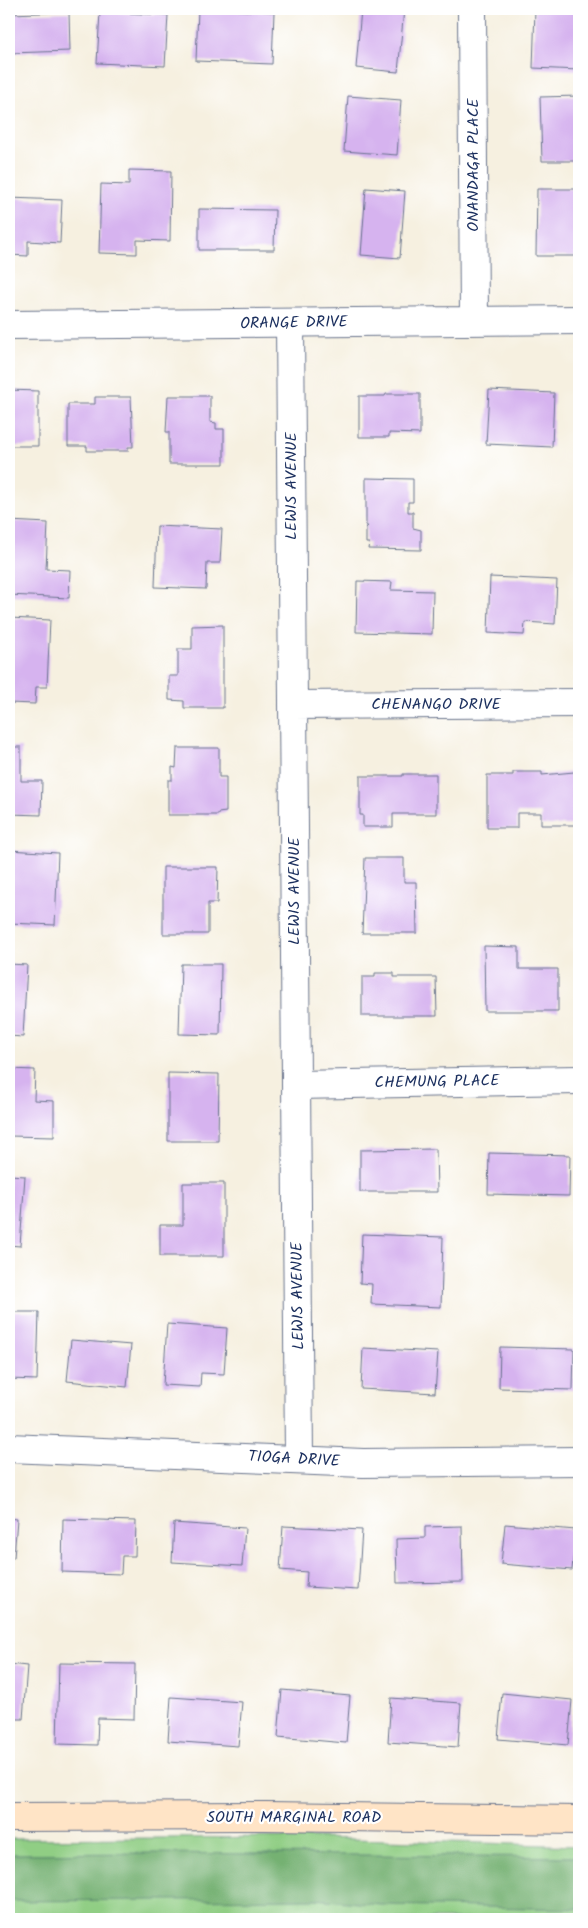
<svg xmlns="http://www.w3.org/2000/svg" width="588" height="1928" viewBox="0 0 588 1928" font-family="Kalam,sans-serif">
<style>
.green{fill:#90ce84;stroke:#567e71}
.forest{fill:#74b172;stroke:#487068}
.building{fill:#d6b3ef}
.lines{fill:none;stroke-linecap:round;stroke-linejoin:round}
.street-casing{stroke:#68738c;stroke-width:30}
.secondary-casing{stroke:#68738c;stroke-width:30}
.street{stroke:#fff;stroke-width:28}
.secondary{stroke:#ffe4c6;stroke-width:28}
.labels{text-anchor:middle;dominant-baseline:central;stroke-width:4.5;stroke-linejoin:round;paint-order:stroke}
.street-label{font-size:16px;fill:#1b2f5e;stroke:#fff}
</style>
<rect width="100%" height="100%" fill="#fff"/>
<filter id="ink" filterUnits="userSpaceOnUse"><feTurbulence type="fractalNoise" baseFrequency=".02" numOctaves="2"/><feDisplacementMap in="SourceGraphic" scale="10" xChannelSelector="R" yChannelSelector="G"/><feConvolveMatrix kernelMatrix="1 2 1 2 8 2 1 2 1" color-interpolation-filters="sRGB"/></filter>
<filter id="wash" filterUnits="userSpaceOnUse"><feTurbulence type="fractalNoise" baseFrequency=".0096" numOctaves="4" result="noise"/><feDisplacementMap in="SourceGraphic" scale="20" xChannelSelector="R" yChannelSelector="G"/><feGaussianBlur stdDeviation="1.12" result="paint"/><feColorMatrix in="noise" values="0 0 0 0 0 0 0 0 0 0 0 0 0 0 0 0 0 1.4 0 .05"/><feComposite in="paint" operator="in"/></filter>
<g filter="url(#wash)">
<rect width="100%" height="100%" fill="#f6f0e0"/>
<path class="green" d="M289,1837L579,1846V1919H9V1839Z"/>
<path class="forest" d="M157,1853L579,1857V1909L382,1905L315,1899L9,1901V1854Z"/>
<g id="blocks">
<path class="building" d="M198,9L274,12L272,64L196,61Z
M361,9H404L398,72L356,68Z
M535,9H579V70L533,68Z
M69,12L70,51L9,53V14Z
M100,12L168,15L165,66L97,63Z
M348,96L401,100L397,155L344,151Z
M579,96V161H542L540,97Z
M129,170L171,171L170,241L137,240V254L99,253L101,184L129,185Z
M366,188L405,191L400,258L361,255Z
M537,189H579V256H536Z
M9,198L62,200L60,243L28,241V256L9,255Z
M199,209L275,210L274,250H199Z
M9,390L38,391V446H9Z
M489,390L554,393L552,447L486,444Z
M386,394H420V434L389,433V437H359V396H385Z
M168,396H210V422L216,423V429H224V464H169V432H166Z
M95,397H131L133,447H128V451H87V446H68V404H95Z
M366,478L413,479V502H408V512H413V528L421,530V550L368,549L369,543H366V528L368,526H366Z
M9,521L48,523L46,569L70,570L69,598L9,595Z
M157,526L222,529L220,563H207L206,589L155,587Z
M490,577L557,580L555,624L525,622L524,635L488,633Z
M357,581L392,582L391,590L433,591L432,634L356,632Z
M9,618L50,620L47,687H36L35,704L9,703Z
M223,625V708H184V701L169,700V676H178V649H192V626Z
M9,747H21V781H42L41,815L9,814Z
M177,748H219V777H226V812L218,813V815H168V780H172V767L176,768Z
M513,772H542V775L574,772L575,774H579V825H541V813H517V828H487V775H513Z
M403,774H436V814H393V827H363V815H360V776H403Z
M9,850L58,853L55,925L9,923Z
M365,858H404V882H416L417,933H362Z
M163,867H218L217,903H208V934H163Z
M484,946L519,947V969H558V1011H485Z
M9,964L27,965L23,1037L9,1036Z
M181,964H221L220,1035L179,1034Z
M375,973H394V977H436L437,1016H362V977H375Z
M9,1069L35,1070L34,1100L54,1101V1137L9,1136Z
M168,1073L219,1074L218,1141H168Z
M436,1149L437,1192H360V1150Z
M489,1153L570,1155L569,1196L488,1194Z
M9,1175L25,1176L20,1246L9,1245Z
M183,1183H224V1256H160V1225H183Z
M362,1234L443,1237L441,1307L371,1304L372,1284L360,1283Z
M9,1312H39L37,1380L9,1379Z
M167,1324L227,1328L224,1374L201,1373L200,1387L163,1385Z
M71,1340L131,1345L127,1387L67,1381Z
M500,1347L574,1349L573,1390L499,1388Z
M363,1348L438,1352L435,1393L361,1389Z
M9,1518L17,1519L14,1558L9,1557Z
M63,1519L136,1521L135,1556H122L121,1574L62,1572Z
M174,1523L245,1528L242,1566L172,1562Z
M505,1524L576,1530L572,1570L501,1564Z
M283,1526L362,1530L358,1590L306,1587L307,1572L280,1570Z
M462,1526L463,1582L397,1583L396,1539L425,1538V1527Z
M59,1663L135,1664L134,1719L98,1718L97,1745L57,1744Z
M9,1664L27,1666L23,1719H9Z
M282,1690L350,1696L346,1743L278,1737Z
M502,1693L572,1700L568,1745L498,1739Z
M171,1697L242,1702L238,1746L168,1741Z
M391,1698L461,1703L458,1747L388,1742Z"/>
</g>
</g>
<g filter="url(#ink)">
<use href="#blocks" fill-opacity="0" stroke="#68738c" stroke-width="1"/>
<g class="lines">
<g class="street-casing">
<path id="street" d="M472,9L474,321
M290,323L299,1459
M9,325L579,320
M293,705L579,703
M296,1085L579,1080
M9,1448L363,1463L579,1461"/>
</g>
<g class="secondary-casing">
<path id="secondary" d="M9,1817L266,1816L579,1820"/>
</g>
<use href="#street" class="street"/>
<use href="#secondary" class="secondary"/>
</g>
</g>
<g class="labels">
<g class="street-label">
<text transform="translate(473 165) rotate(-90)">ONANDAGA PLACE</text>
<text transform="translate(294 323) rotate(-1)">ORANGE DRIVE</text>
<text transform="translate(291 486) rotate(-90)">LEWIS AVENUE</text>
<text x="436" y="704">CHENANGO DRIVE</text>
<text transform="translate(294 891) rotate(-90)">LEWIS AVENUE</text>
<text transform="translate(437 1082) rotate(-1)">CHEMUNG PLACE</text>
<text transform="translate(298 1296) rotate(-91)">LEWIS AVENUE</text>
<text transform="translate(294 1459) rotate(3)">TIOGA DRIVE</text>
<text x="294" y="1817">SOUTH MARGINAL ROAD</text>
</g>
</g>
<rect width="588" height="1928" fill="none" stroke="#fff" stroke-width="30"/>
</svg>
